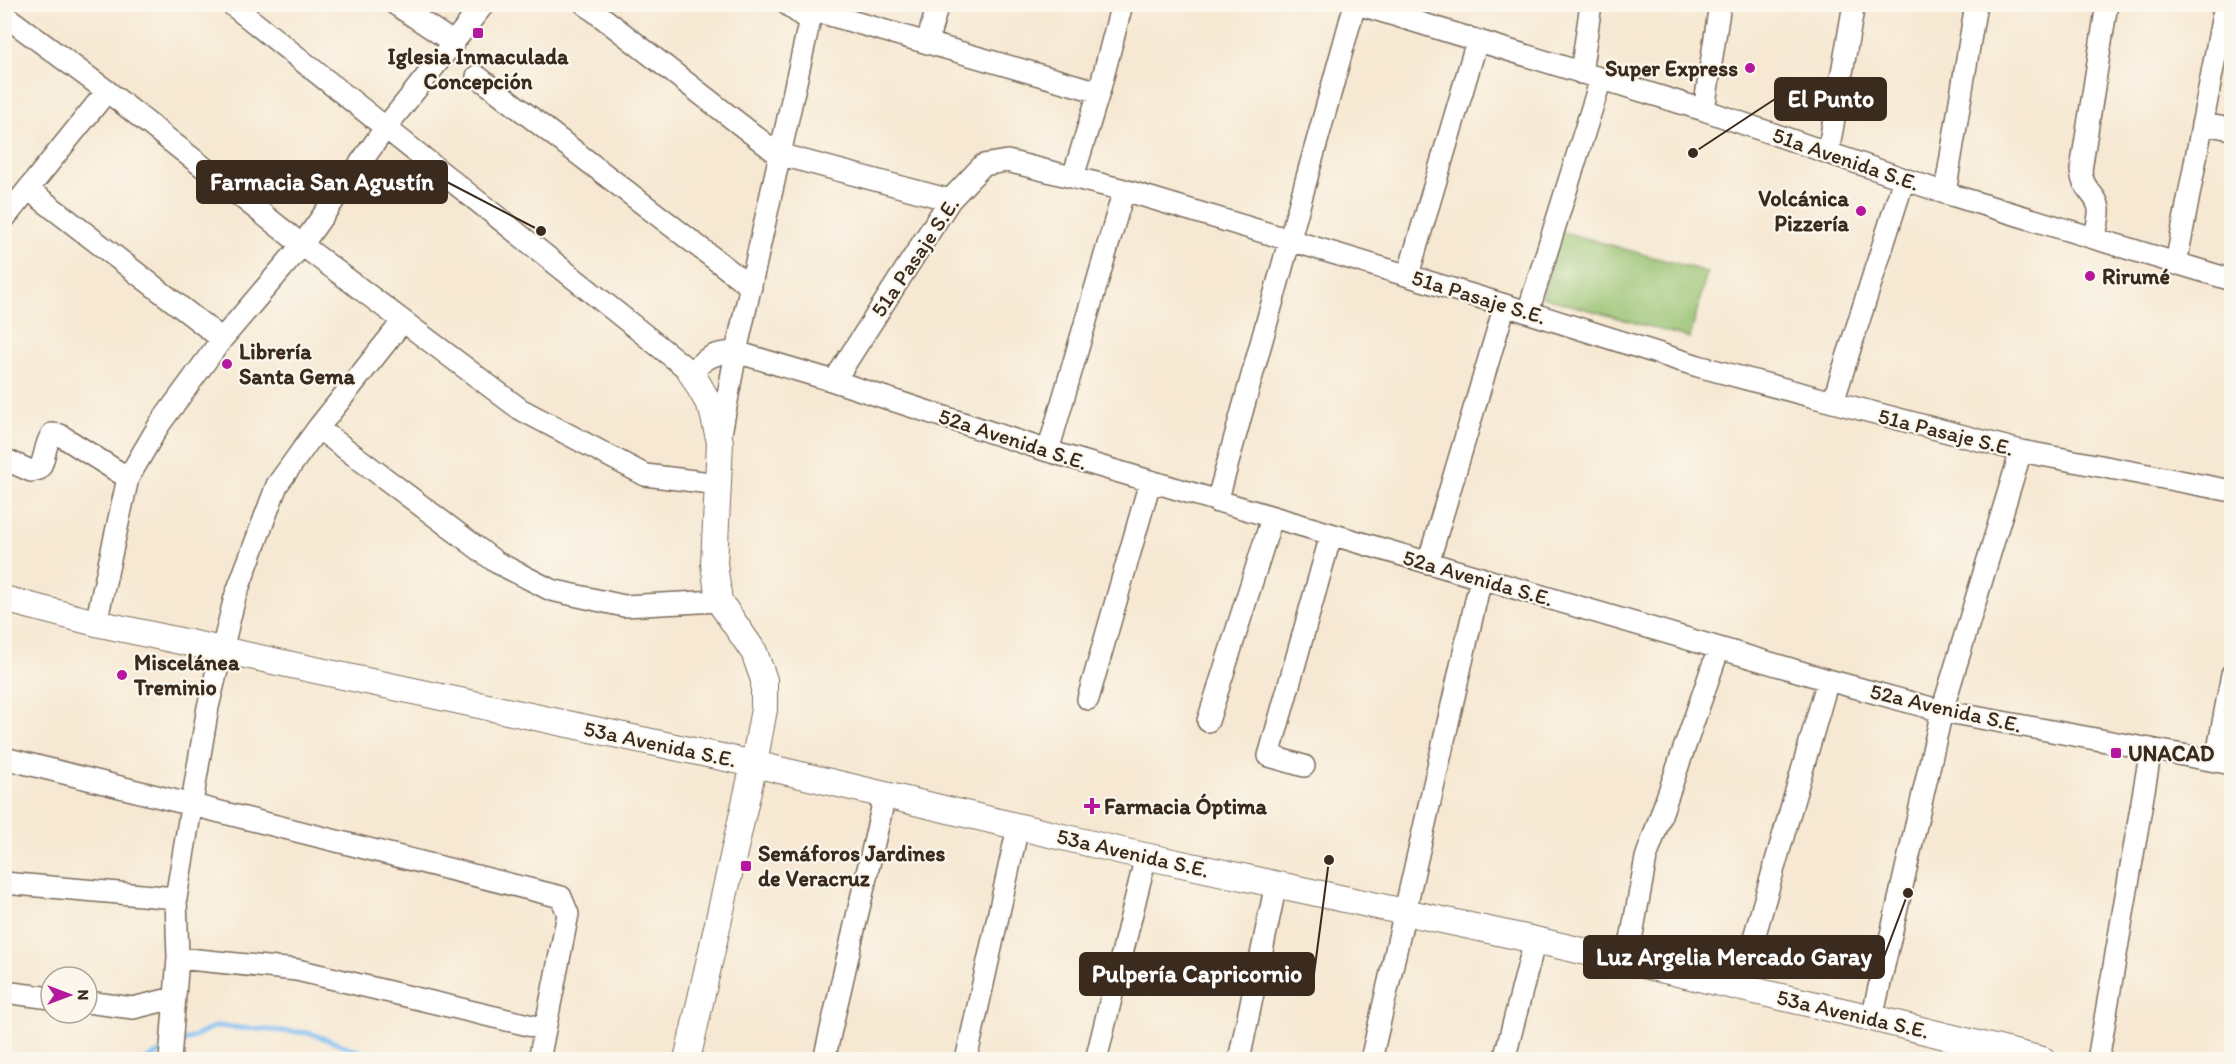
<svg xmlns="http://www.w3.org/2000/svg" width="2236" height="1064" viewBox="0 0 2236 1064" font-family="Itim,sans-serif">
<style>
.green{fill:#96c16f;stroke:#687646;stroke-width:1.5}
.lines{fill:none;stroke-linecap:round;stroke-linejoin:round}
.stream{stroke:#7fbef3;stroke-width:5}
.minor-casing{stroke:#7c6c5d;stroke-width:24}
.tertiary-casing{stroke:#7c6c5d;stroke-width:28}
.minor{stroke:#fff;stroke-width:21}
.tertiary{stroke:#fff;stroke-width:26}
.poi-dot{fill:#b5179e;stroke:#fbf7ec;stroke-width:2}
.labels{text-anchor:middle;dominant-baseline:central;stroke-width:4.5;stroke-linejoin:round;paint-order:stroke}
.poi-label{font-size:22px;font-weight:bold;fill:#3b2a1e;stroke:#fbf7ec;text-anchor:start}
.street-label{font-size:22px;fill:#3b2a1e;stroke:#fbf7ec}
.leader{fill:none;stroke:#3b2a1e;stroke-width:2}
.callout-dot{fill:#3b2a1e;stroke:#fbf7ec;stroke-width:2}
.callout{fill:#3b2a1e;stroke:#3b2a1e;stroke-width:2}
.callout-label{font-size:24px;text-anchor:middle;font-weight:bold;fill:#fff}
</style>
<rect width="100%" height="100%" fill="#fbf7ec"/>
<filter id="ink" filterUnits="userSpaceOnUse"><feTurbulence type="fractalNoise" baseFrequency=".0167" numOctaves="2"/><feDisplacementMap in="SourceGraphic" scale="12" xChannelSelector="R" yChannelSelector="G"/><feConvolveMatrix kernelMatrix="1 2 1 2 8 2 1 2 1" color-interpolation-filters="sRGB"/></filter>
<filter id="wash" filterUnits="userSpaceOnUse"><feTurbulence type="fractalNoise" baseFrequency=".008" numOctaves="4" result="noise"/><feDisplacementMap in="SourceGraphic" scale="24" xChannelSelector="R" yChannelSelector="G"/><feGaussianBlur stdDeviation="1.35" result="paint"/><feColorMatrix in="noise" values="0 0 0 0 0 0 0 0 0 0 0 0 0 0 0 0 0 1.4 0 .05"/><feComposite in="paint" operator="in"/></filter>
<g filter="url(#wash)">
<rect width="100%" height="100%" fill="#f6e8d2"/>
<path class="green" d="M1560,231L1707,272L1690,338L1542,297Z"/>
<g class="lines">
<path class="stream" d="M176,1045L216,1026L310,1033L383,1060
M145,1060L165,1050"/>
</g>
</g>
<g filter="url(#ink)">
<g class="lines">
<g class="minor-casing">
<path id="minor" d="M231,4L691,372C707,357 713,353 736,352L834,381L1048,451L1828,680L1942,711L2232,764
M395,4L454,43
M585,4L778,154L950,200
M787,4L809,21
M1358,4L1704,110L1945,193L2232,280
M4,15L107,91L302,245L520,409L645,475L719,484
M927,43L938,4
M1581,73L1591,4
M477,76L751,287
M1704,110L1720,4
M2202,124L2232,129
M1828,153L1854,4
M1073,177L1099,92L1122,4
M28,189L222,339
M1945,193L1976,4
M4,219L107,91
M2095,237C2096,228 2100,217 2099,209C2097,193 2082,191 2081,170L2107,4
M2176,264L2225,4
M1408,275L1477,41
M1528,312L1601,79
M834,381L950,200L983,165L1007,161L1124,190L1505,305L1698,366L1833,402L2021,451L2232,491
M1833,402L1904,179
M318,428L496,562L551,590L624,606L719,601
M720,439L736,352L812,10L1099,92
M1048,451L1124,190
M4,459L31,471L39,469C46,458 44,445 52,434L60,435L128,478
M1217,502L1355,4
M1428,563L1505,305
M96,623L128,478L159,425L222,339L302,245L386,127L484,4
M1088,699L1150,482
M1208,721L1272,518
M4,758L561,897L568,914L539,1060
M2216,761L2232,674
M1304,766L1269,756L1331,535
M4,883L176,898
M1751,948L1828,680
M1629,951L1646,858L1719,648
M178,958L297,970L545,1029
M4,992L51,998
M87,1002L133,1008L174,998
M1872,1018L1942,711L2021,451
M170,1060L178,958L176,898L208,707L235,597L277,485L318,428L403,321
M824,1060L885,795
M966,1060L1018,827
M1096,1060L1146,856
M1239,1060L1276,884
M1371,1060L1481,578
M1504,1060L1535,940
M2098,1060L2151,749"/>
</g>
<g class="tertiary-casing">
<path id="tertiary" d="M4,599L96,623L754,764L1126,852L1535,940L1872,1018L2043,1060
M687,1060L754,764L764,709V680L754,652L719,601L714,563L720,442L712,409L691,372"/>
</g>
<use href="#minor" class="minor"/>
<use href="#tertiary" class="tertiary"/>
</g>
</g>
<g class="poi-dot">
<rect x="472" y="27" width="12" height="12" rx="3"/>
<circle cx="1750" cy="68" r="6"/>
<circle cx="1861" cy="211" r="6"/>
<circle cx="2090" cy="276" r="6"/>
<circle cx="227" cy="364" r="6"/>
<circle cx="122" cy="675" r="6"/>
<rect x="2110" y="747" width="12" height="12" rx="3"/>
<path d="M1089 797h6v6h6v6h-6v6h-6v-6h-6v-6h6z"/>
<rect x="740" y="860" width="12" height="12" rx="3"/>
</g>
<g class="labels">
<g class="poi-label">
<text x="478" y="56" text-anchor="middle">Iglesia Inmaculada<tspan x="478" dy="25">Concepción</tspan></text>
<text x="1738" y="68" text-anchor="end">Super Express</text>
<text x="1849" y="198" text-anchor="end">Volcánica<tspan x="1849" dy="25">Pizzería</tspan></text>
<text x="2102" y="276">Rirumé</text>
<text x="239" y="351">Librería<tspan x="239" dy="25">Santa Gema</tspan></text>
<text x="134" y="662">Miscelánea<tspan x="134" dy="25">Treminio</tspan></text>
<text x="2128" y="753">UNACAD</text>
<text x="1104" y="806">Farmacia Óptima</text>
<text x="758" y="853">Semáforos Jardines<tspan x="758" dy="25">de Veracruz</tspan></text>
</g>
<g class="street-label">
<text transform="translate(1846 159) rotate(19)">51a Avenida S.E.</text>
<text transform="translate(915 257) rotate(-56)">51a Pasaje S.E.</text>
<text transform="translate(1479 297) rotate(17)">51a Pasaje S.E.</text>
<text transform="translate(1946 432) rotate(14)">51a Pasaje S.E.</text>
<text transform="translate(1013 439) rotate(18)">52a Avenida S.E.</text>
<text transform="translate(1478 578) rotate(16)">52a Avenida S.E.</text>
<text transform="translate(1946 708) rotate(13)">52a Avenida S.E.</text>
<text transform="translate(660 744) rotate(12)">53a Avenida S.E.</text>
<text transform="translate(1133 853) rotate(13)">53a Avenida S.E.</text>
<text transform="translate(1853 1014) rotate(13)">53a Avenida S.E.</text>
</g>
</g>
<path class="leader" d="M1693 153L1775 99M541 231L447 182M1908 893L1884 957M1329 860L1314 974"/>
<g class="callout-dot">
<circle cx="1693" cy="153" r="6"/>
<circle cx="541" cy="231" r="6"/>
<circle cx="1908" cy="893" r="6"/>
<circle cx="1329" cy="860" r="6"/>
</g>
<g class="callout">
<rect x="1775" y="78" width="111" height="42" rx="6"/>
<rect x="197" y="161" width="250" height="42" rx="6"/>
<rect x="1584" y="936" width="300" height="42" rx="6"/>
<rect x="1080" y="953" width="234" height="42" rx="6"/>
</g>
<g class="callout-label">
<text x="1831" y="107">El Punto</text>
<text x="322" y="190">Farmacia San Agustín</text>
<text x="1734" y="965">Luz Argelia Mercado Garay</text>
<text x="1197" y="982">Pulpería Capricornio</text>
</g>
<rect width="2236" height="1064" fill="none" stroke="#fbf7ec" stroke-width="24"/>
<g transform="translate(69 995) rotate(90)"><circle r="28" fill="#fbf7ec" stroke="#aea59a" stroke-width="1.5"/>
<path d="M0-4.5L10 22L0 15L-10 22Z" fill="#b5179e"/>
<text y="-9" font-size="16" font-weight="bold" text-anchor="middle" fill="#3b2a1e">N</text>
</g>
</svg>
